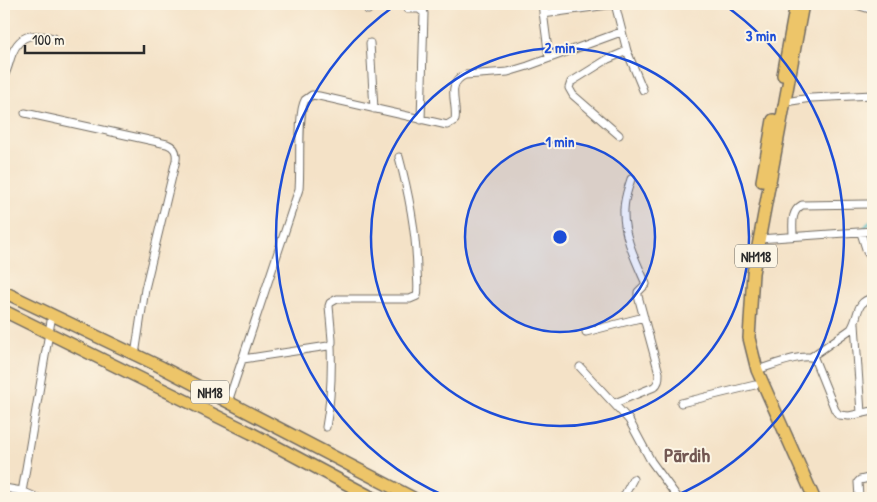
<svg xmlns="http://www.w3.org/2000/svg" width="877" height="502" viewBox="0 0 877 502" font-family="'Patrick Hand',sans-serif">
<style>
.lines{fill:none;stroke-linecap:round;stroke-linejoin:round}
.stream{stroke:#4cbbc4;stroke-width:2.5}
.minor-casing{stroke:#716b62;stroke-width:9}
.trunk-casing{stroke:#716b62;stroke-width:14}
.minor{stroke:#fff;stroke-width:7}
.trunk{stroke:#edc569;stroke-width:11}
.ring{fill:none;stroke:#1d4ed8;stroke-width:2.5}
.labels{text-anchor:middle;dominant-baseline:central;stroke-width:4;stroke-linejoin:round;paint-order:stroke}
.shield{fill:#fcf5e5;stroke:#6a6863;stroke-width:1}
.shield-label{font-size:14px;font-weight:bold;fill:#2b2b2b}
.district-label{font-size:20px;font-weight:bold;fill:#735853;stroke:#fcf5e5}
.centre{fill:#1d4ed8;stroke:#fcf5e5;stroke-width:2.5}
.ring-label{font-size:15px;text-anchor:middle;font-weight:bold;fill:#1d4ed8;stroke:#fcf5e5;stroke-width:4;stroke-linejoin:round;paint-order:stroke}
</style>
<rect width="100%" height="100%" fill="#fcf5e5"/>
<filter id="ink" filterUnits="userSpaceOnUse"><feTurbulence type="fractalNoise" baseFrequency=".02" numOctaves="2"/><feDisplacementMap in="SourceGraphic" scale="10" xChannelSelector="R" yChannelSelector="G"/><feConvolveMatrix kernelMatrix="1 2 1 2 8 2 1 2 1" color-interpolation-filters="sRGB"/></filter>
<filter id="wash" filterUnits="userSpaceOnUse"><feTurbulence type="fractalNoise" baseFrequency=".0096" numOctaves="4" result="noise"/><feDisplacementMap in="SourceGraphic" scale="20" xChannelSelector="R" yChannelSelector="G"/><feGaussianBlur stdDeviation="1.12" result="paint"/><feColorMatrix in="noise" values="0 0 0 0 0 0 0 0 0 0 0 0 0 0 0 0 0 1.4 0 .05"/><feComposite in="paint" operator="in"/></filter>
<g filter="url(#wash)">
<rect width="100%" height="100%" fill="#f4e2c7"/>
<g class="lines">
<path class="stream" d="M866,229L864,228L873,218"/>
</g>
</g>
<g filter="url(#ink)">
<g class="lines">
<g class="minor-casing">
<path id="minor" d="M368,4V10
M406,4L408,9H419L424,13L421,120
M542,4L549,58
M615,4L627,51L643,90
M853,4L873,10
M543,14L615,4
M370,43L374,109
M4,76C8,69 9,62 12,54C21,32 34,34 54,38
M785,102L811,98L873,95
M25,113L167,144C175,147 177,152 176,160L145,289L135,355
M619,135L573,95L569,88L571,82L608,59L627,51
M861,233L867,252L873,259
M793,236C793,225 790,212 802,205L869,204
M759,239L873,231
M855,324L861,413
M586,332L644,317
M811,357L851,329C860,316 854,302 873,298
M243,359L328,346L332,343V340L329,306L330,303L337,299H410L417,296C419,288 417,278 417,269C416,231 409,194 399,157
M580,367L629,420L651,461L678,498
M757,370C771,366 801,353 814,358L835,410L839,415L849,416L873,411
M228,402L299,189C301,169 297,113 305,100L312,95L319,96L447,125L455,120C458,103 445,84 465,75L508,72L528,66L621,32
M615,403L654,387C659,383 659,379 659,373L638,296V292L646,284C636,261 623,236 624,210C624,199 628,189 631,179
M681,403L755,385
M326,427C331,400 332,373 331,345
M4,488L22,491L38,498
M21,498L52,315
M623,498L633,479
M859,498L858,482L860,480L873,477"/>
</g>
<g class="trunk-casing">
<path id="trunk" d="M803,4L753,273L749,338L757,370L814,498
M783,75L796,4
M762,181L773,120
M4,292L159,366L413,498
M4,311L251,433L373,498"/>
</g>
<use href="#minor" class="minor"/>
<use href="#trunk" class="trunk"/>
</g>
</g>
<circle cx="560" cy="237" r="95" fill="#1d4ed8" fill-opacity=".12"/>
<g class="ring">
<circle cx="560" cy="237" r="95"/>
<circle cx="560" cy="237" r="189"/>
<path d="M447 497A284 284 0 0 1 397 4M723 4A284 284 0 0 1 673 497"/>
</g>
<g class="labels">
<g class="shield">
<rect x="735" y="244.5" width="42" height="23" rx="4"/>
<rect x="191" y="380.5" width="38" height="23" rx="4"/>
</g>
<g class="shield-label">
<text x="756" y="256">NH118</text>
<text x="210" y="392">NH18</text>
</g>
<g class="district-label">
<text x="687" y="454">Pārdih</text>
</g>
</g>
<circle cx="560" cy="237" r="8" class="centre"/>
<g class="ring-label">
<text x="761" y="41">3 min</text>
<text x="560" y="53">2 min</text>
<text x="560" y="147">1 min</text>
</g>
<rect width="877" height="502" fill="none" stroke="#fcf5e5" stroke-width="20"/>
<path d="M25 45v8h119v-8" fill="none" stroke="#2b2b2b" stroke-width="2.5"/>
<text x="32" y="45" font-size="15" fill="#2b2b2b" stroke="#fcf5e5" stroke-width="4" paint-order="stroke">100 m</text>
</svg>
